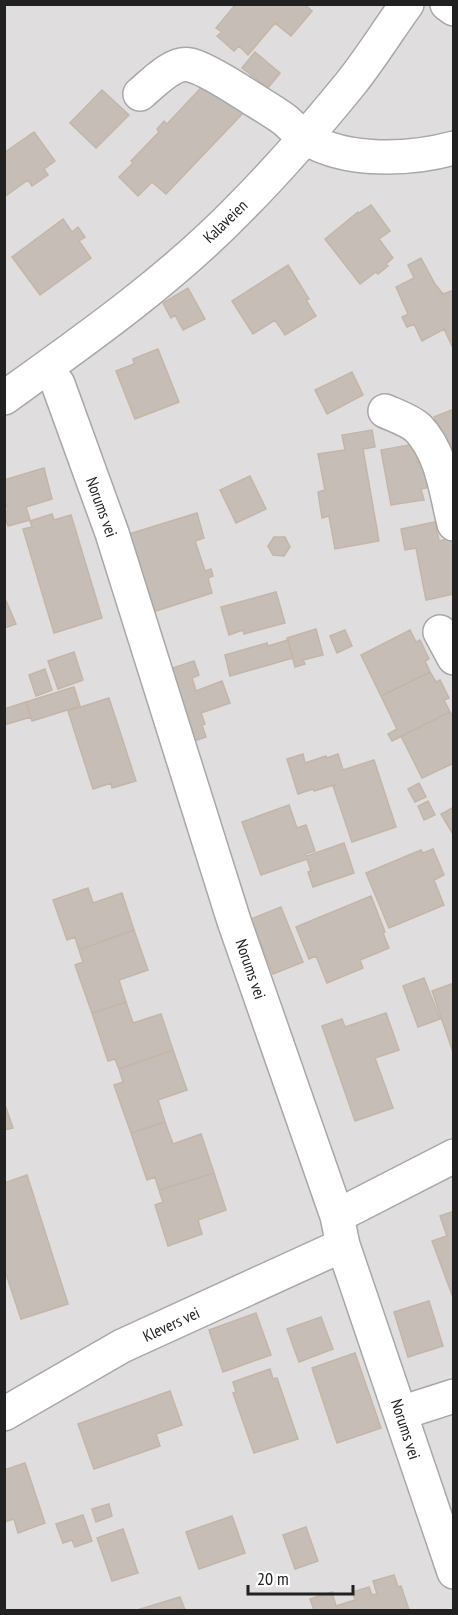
<svg xmlns="http://www.w3.org/2000/svg" width="458" height="1615" viewBox="0 0 458 1615" font-family="'PT Sans Narrow',sans-serif">
<style>
.residential{fill:#dfdddd}
.building{fill:#c6beb6;stroke:#c4b5a8;stroke-width:1.5}
.lines{fill:none;stroke-linecap:round;stroke-linejoin:round}
.minor-casing{stroke:#a8a8a8;stroke-width:36}
.minor{stroke:#fff;stroke-width:33}
.labels{text-anchor:middle;dominant-baseline:central;stroke-width:6;stroke-linejoin:round;paint-order:stroke}
.street-label{font-size:16px;fill:#212121;stroke:#fff}
</style>
<rect width="100%" height="100%" fill="#f1eee7"/>
<path class="residential" d="M5,5H453V1610H5Z"/>
<path class="building" d="M236,4H304L312,11L291,36L275,23L248,55L239,46L234,51L217,36L222,32L216,28Z
M255,52L280,73L268,88L242,68Z
M211,77L246,110L166,194L152,182L138,196L119,177L133,163L131,161L159,132L157,129L164,121L167,124Z
M102,90L129,115L96,148L70,123Z
M34,132L55,161L44,169L48,175L32,186L28,180L4,197V153Z
M371,205L390,231L379,239L393,258L386,264L388,266L378,274L376,272L360,284L325,239L358,212L359,213Z
M63,219L72,232L78,227L85,237L79,241L91,258L40,295L12,257Z
M421,258L435,284L443,294L454,290V350L444,329L422,341L414,324L407,327L402,317L408,314L396,287L414,278L408,265Z
M288,265L309,299L306,300L316,316L285,335L275,320L253,334L232,301Z
M188,288L205,319L183,330L175,315L171,318L163,303Z
M158,349L179,402L135,419L116,371L134,364L133,359Z
M352,372L363,395L327,414L315,390Z
M454,409V468L434,417Z
M372,430L375,447L363,449L379,541L335,549L329,516L322,518L318,492L325,490L318,454L345,450L342,435Z
M414,444L417,462L425,460L430,487L421,489L424,500L391,505L381,450Z
M44,468L52,499L26,507L30,520L8,526L4,513L8,510L4,500V480Z
M250,476L266,509L236,523L220,490Z
M197,513L204,538L195,541L205,571L211,569L213,576L208,578L212,593L153,612L129,534Z
M52,514L54,520L71,515L102,618L54,633L23,529L32,527L30,521Z
M435,522L439,541L454,538V594L426,600L416,548L405,550L401,529Z
M274,537H285L290,547L284,556L273,555L268,546Z
M276,592L285,623L244,634L243,630L229,635L221,607Z
M4,596L16,624L4,628Z
M316,629L323,655L303,660L305,664L295,667L287,638Z
M345,630L352,646L337,653L330,636Z
M410,630L416,642L420,640L429,659L425,661L430,672L381,696L361,655Z
M288,640L293,658L230,676L225,655L267,643L268,646Z
M74,652L83,680L58,689L48,661Z
M194,661L199,675L192,678L196,691L222,681L230,703L201,713L205,724L202,725L206,737L191,742L161,672Z
M45,669L52,690L36,696L29,675Z
M430,672L436,682L440,680L449,698L444,700L450,712L392,741L388,734L397,729L381,696Z
M74,687L80,706L32,721L26,702Z
M109,698L136,781L112,788L111,783L93,789L68,711Z
M26,702L31,717L4,725V709Z
M450,712L454,718V763L422,778L401,736Z
M303,754L305,763L326,756L327,758L338,754L343,770L374,760L396,827L352,842L333,786L337,784L314,791L313,789L298,794L287,759Z
M419,783L426,797L415,802L408,789Z
M428,801L435,815L424,820L418,806Z
M289,805L297,828L306,825L315,851L305,854L307,856L344,843L354,873L313,887L308,872L311,871L307,859L261,875L242,822Z
M454,807V836L441,814Z
M433,849L444,875L434,880L444,905L389,928L366,873L421,850L423,853Z
M88,888L93,903L122,893L134,930L79,950L75,937L67,940L53,900Z
M371,896L385,932L383,933L389,948L360,960L363,968L327,983L316,956L309,959L296,927Z
M281,907L303,962L273,974L251,919Z
M134,930L148,970L119,980L126,1002L92,1013L75,965L83,962L79,950Z
M424,978L440,1019L418,1027L403,986Z
M454,983V1055L432,991Z
M126,1002L133,1023L161,1014L173,1050L119,1069L115,1059L108,1061L92,1013Z
M386,1013L399,1050L375,1058L393,1108L355,1121L322,1026L342,1019L345,1027Z
M173,1050L187,1090L158,1100L165,1122L131,1133L114,1085L123,1082L119,1069Z
M4,1102L13,1128L4,1130Z
M165,1122L173,1144L201,1134L214,1173L159,1190L155,1177L147,1180L131,1133Z
M214,1173L226,1210L198,1220L202,1234L168,1246L155,1205L163,1202L159,1190Z
M27,1175L68,1304L21,1319L4,1268V1183Z
M454,1211V1300L432,1241L447,1236L440,1216Z
M429,1301L443,1346L408,1357L394,1312Z
M256,1313L271,1355L223,1372L209,1330Z
M321,1317L333,1349L299,1362L287,1329Z
M355,1353L381,1428L337,1443L312,1368Z
M270,1369L273,1379L277,1378L298,1439L254,1453L233,1393L236,1392L233,1382Z
M170,1391L182,1425L156,1434L160,1446L94,1469L78,1424Z
M25,1463L45,1523L18,1533L14,1519L4,1522V1470Z
M109,1504L112,1516L96,1522L92,1509Z
M83,1515L92,1541L75,1547L72,1540L63,1543L56,1524Z
M232,1516L245,1553L199,1569L186,1532Z
M306,1527L318,1561L295,1569L283,1535Z
M123,1529L138,1573L112,1581L97,1538Z
M394,1575L398,1587L401,1586L409,1610H314L310,1599L332,1592L336,1606L355,1600L353,1592L369,1587L372,1595L377,1594L373,1581Z
M180,1597L185,1610H141L140,1609Z"/>
<g class="lines">
<g class="minor-casing">
<path id="minor" d="M447,4L454,9
M140,94C152,84 173,61 190,65C205,68 237,89 251,98C262,105 274,112 285,120C292,126 298,133 306,138C346,163 410,160 454,148
M47,368L58,384L112,533L234,921L337,1216L343,1245L454,1572
M4,398C85,340 169,281 239,209C278,170 316,126 351,83C371,58 388,30 407,4
M385,411C396,416 409,420 418,428C442,453 446,492 454,524
M440,632L454,658
M337,1216L454,1156
M401,1413L454,1396
M4,1414L122,1346L343,1245"/>
</g>
<use href="#minor" class="minor"/>
</g>
<g class="labels">
<g class="street-label">
<text transform="translate(225 221) rotate(-44)">Kalaveien</text>
<text transform="translate(102 507) rotate(70)">Norums vei</text>
<text transform="translate(251 969) rotate(71)">Norums vei</text>
<text transform="translate(171 1324) rotate(-25)">Klevers vei</text>
<text transform="translate(406 1429) rotate(72)">Norums vei</text>
</g>
</g>
<rect width="458" height="1615" fill="none" stroke="#212121" stroke-width="12"/>
<path d="M248 1585v9h105v-9" fill="none" stroke="#212121" stroke-width="3"/>
<text x="257" y="1585" font-size="18" fill="#212121" stroke="#ffffff" stroke-width="4.5" paint-order="stroke">20 m</text>
</svg>
